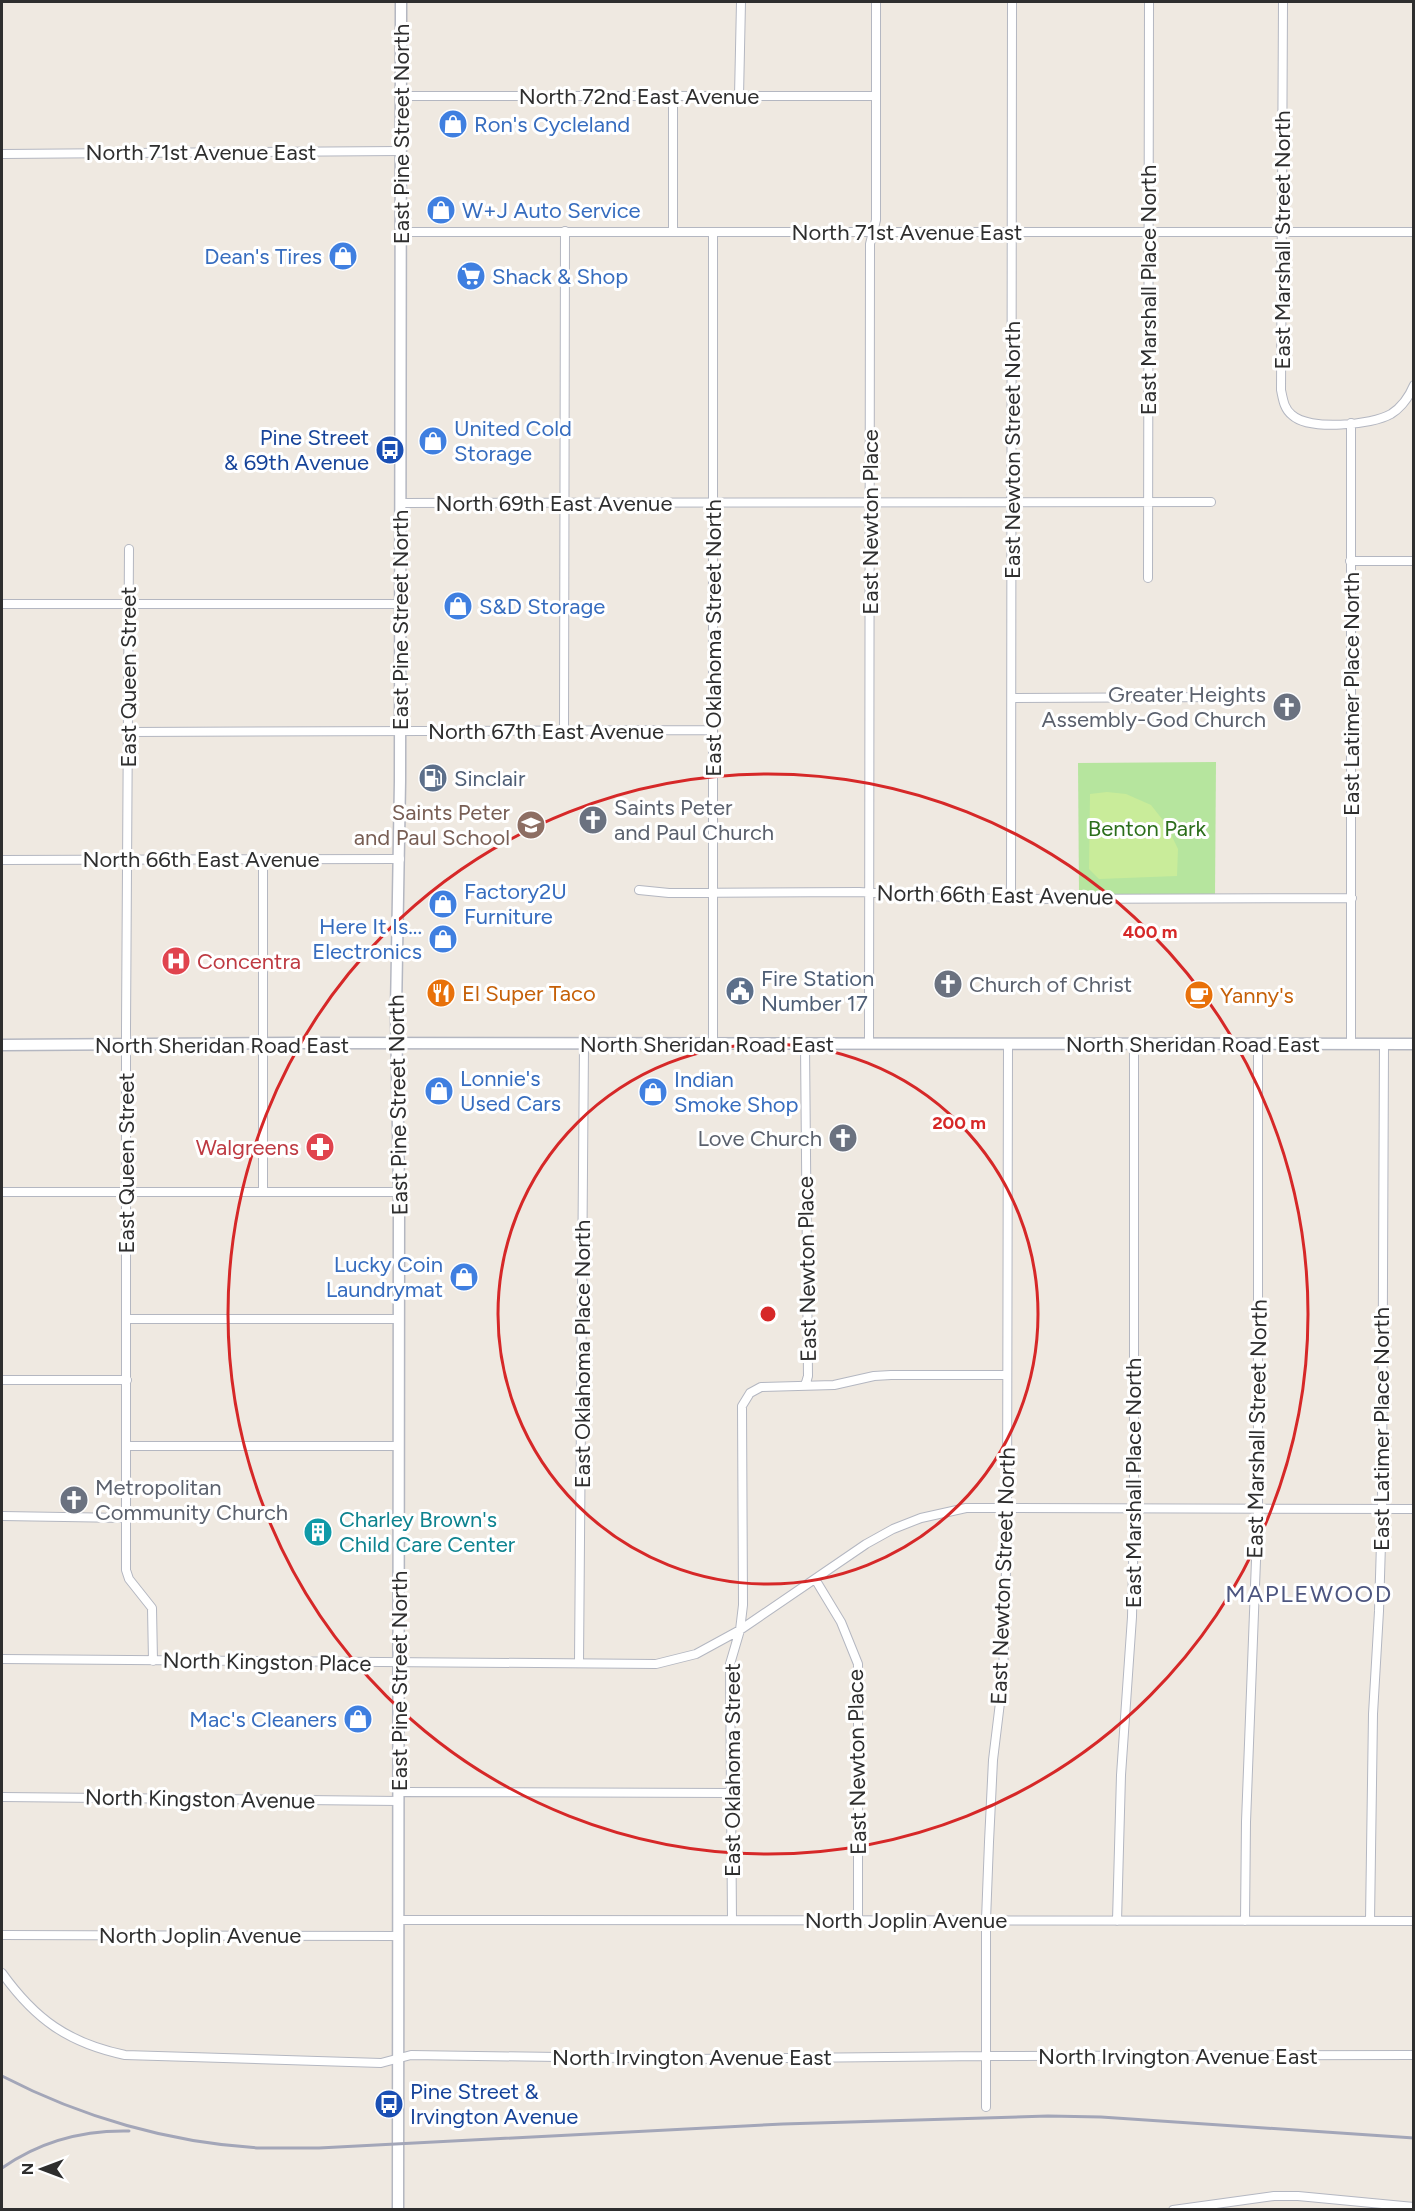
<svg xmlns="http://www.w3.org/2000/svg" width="1415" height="2211" viewBox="0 0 1415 2211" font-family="Figtree,sans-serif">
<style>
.green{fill:#b6e59e}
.pitch{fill:#c9ec9a}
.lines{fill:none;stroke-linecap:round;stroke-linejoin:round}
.street-casing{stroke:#b4b7c1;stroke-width:10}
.secondary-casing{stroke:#b4b7c1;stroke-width:13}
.street{stroke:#fff;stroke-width:8}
.secondary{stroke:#fff;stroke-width:10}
.rail{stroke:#a3a6b8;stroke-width:3}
.ring{fill:none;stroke:#d62828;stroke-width:3}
.labels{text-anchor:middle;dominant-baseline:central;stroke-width:6;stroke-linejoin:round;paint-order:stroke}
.street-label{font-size:22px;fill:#2e2e2e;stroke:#fff}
.shop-label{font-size:22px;fill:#366cbe;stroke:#fff;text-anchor:start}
.transit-label{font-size:22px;fill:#164399;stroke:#fff;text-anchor:end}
.worship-label{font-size:22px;fill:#5b616d;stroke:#fff;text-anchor:start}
.service-label{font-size:22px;fill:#4e5e75;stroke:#fff;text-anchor:start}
.education-label{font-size:22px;fill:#785e54;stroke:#fff;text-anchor:end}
.park-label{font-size:22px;fill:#2c6e1b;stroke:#fff}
.health-label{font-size:22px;fill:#be3a42;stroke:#fff;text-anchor:start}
.food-label{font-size:22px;fill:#c56008;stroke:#fff;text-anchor:start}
.culture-label{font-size:22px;fill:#0d838f;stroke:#fff;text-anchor:start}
.neighbourhood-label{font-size:24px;letter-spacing:1.5px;fill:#4d5680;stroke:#fff}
.centre{fill:#d62828;stroke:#fff;stroke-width:3}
.ring-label{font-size:18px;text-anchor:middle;font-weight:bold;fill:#d62828;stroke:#fff;stroke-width:6;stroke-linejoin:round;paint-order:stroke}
</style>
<rect width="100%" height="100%" fill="#efe9e1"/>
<path class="green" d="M1216,762L1215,895L1079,894L1078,763Z"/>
<path class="pitch" d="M1107,792L1126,794L1151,805L1166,824L1178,849L1177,876L1099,879L1089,869L1090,794Z"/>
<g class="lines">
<g class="street-casing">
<path id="street" d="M1283,2L1281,390C1283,399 1284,409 1292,415C1309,431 1372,425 1391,414C1402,407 1409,397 1414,385
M401,96H876
M739,96L741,2
M2,154L401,151
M673,231V95
M401,232H1414
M1351,423V1044
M401,503L1211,502
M129,549L126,1029V1570L129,1579L152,1608L153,1661
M1350,561H1414
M1148,578L1149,2
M2,604H400
M1012,698L1228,697
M564,731L565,231
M128,732L713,730
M2,860L400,859
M639,890L669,893L859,892L963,898L1011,899L1352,898
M1011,899L1012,2
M713,1044V232
M805,1044L808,1376L805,1386
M869,1044L870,244L876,220V2
M263,1191V859
M2,1192H399
M127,1319H399
M2,1380H127
M126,1446H399
M2,1516L126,1518
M815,1579L841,1622L858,1664V1920
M2,1659L656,1664L696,1654L740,1630L866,1544L893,1529L921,1518L966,1508L1414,1509
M579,1663L584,1045
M399,1792L730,1793
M2,1797L399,1801
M399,1920L1414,1921
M732,1920L730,1664L740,1630L743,1605L742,1406L750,1393L761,1387L834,1385L874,1376L891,1375H1007
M1117,1921L1121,1775L1132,1617L1134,1517V1044
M1245,1921L1246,1822L1258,1508V1044
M1370,1921L1373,1714L1379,1611L1382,1509L1384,1044
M2,1935L399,1936
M2,1973C35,2019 68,2043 125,2055L381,2063L411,2055L694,2059L986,2056L1414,2055
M986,2107V1920L989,1842L993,1760L1003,1678L1007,1534L1008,1044
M1173,2210L1274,2196H1298L1414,2207"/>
</g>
<g class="secondary-casing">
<path id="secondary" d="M2,1045L295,1043L1414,1044
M398,2210L399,1192L396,1011L400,781L401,2"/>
</g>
<use href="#street" class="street"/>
<use href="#secondary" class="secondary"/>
<path class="rail" d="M2,2076C81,2117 170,2143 260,2148C279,2148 299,2148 319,2148L783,2124L1048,2116L1101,2117L1414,2138
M2,2168C39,2142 83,2130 129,2131"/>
</g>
<g class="ring">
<circle cx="768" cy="1314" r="270"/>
<circle cx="768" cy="1314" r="540"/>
</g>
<defs>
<g id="shop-disc" transform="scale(1.5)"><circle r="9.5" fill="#3f7fe0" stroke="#fff"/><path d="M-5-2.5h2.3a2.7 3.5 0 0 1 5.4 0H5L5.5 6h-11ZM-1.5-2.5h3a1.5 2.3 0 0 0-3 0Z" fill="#fff"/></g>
<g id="supermarket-disc" transform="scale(1.5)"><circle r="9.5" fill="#3f7fe0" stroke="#fff"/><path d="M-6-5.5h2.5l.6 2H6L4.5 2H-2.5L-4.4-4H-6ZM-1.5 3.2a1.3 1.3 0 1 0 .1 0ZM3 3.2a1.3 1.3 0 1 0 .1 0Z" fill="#fff"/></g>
<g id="bus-disc" transform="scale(1.5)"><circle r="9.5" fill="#1a4fb4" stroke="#fff"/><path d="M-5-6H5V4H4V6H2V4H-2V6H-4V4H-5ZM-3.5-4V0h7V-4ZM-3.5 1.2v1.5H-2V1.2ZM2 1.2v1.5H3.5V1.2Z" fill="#fff"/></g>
<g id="church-disc" transform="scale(1.5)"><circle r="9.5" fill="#6b7280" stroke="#fff"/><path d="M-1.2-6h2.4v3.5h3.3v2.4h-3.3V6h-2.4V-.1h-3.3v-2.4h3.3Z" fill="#fff"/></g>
<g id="fuel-disc" transform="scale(1.5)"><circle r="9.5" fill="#5c6f8a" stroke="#fff"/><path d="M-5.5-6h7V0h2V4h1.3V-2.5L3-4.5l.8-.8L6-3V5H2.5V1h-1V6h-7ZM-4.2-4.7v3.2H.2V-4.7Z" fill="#fff"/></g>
<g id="school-disc" transform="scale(1.5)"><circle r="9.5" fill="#8d6e63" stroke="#fff"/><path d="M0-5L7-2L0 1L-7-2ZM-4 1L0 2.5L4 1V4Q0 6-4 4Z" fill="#fff"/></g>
<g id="hospital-disc" transform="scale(1.5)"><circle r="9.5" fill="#e0444e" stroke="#fff"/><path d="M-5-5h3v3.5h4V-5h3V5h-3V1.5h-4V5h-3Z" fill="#fff"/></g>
<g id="civic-disc" transform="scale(1.5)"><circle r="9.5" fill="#5c6f8a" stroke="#fff"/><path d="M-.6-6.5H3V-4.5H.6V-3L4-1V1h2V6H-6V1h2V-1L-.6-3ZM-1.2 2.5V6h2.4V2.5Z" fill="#fff"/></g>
<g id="restaurant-disc" transform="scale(1.5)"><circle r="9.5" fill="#e8710a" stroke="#fff"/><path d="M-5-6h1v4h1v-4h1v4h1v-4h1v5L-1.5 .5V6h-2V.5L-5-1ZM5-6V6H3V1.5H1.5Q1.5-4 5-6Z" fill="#fff"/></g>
<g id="cafe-disc" transform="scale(1.5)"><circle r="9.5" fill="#e8710a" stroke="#fff"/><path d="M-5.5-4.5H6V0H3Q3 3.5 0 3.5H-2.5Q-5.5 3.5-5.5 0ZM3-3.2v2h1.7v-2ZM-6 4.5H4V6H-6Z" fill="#fff"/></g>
<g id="pharmacy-disc" transform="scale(1.5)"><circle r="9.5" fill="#e0444e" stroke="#fff"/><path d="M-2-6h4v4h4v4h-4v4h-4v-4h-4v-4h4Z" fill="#fff"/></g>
<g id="building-disc" transform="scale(1.5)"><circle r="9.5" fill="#0f9aa8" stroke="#fff"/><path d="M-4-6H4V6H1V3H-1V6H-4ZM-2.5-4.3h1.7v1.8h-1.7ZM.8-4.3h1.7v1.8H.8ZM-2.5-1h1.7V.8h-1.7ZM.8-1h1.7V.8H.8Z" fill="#fff"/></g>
</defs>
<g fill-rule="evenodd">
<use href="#shop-disc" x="453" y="124"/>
<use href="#shop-disc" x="441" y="210"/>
<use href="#shop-disc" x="343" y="256"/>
<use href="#supermarket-disc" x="471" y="276"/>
<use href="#shop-disc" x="433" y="441"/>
<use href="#bus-disc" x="390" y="450"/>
<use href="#shop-disc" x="458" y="606"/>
<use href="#church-disc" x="1287" y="707"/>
<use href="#fuel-disc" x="433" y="778"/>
<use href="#church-disc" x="593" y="820"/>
<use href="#school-disc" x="531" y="825"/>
<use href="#shop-disc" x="443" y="904"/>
<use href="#shop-disc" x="443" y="939"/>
<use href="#hospital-disc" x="176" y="961"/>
<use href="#church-disc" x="948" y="984"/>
<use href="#civic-disc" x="740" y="991"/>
<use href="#restaurant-disc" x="441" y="993"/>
<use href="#cafe-disc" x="1199" y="995"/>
<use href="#shop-disc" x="439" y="1091"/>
<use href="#shop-disc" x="653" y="1092"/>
<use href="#church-disc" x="843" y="1138"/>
<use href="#pharmacy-disc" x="320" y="1147"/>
<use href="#shop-disc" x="464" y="1277"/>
<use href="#church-disc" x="74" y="1500"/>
<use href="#building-disc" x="318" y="1532"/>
<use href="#shop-disc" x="358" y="1719"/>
<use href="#bus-disc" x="389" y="2104"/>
</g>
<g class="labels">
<g class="street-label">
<text x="639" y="96">North 72nd East Avenue</text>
<text transform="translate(401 134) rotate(-90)">East Pine Street North</text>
<text x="201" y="152">North 71st Avenue East</text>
<text x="907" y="232">North 71st Avenue East</text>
<text transform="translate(1282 240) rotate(-90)">East Marshall Street North</text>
<text transform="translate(1148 290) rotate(-90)">East Marshall Place North</text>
<text transform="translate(1012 450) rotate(-90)">East Newton Street North</text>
<text x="554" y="503">North 69th East Avenue</text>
<text transform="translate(870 522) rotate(-90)">East Newton Place</text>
<text transform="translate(400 620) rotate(-90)">East Pine Street North</text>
<text transform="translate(713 638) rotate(-90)">East Oklahoma Street North</text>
<text transform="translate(128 677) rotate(-90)">East Queen Street</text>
<text transform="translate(1351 694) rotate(-90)">East Latimer Place North</text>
<text x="546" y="731">North 67th East Avenue</text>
<text x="201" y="859">North 66th East Avenue</text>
<text transform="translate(995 895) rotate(1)">North 66th East Avenue</text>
<text x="707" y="1044">North Sheridan Road East</text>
<text x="1193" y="1044">North Sheridan Road East</text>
<text x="222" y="1045">North Sheridan Road East</text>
<text transform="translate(398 1105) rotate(-91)">East Pine Street North</text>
<text transform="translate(126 1163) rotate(-90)">East Queen Street</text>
<text transform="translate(807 1269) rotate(-91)">East Newton Place</text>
<text transform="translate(582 1354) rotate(-90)">East Oklahoma Place North</text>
<text transform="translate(1257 1429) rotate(-89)">East Marshall Street North</text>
<text transform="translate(1381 1429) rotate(-90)">East Latimer Place North</text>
<text transform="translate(1133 1483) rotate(-90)">East Marshall Place North</text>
<text transform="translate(1003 1576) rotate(-88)">East Newton Street North</text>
<text transform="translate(267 1662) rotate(1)">North Kingston Place</text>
<text transform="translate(399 1681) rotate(-90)">East Pine Street North</text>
<text transform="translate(857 1762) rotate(-91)">East Newton Place</text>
<text transform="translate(732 1770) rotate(-90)">East Oklahoma Street</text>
<text transform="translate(200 1799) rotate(1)">North Kingston Avenue</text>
<text x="906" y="1920">North Joplin Avenue</text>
<text x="200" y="1935">North Joplin Avenue</text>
<text x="1178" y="2056">North Irvington Avenue East</text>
<text x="692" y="2057">North Irvington Avenue East</text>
</g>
<g class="shop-label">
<text x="474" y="124">Ron's Cycleland</text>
<text x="462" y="210">W+J Auto Service</text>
<text x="322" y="256" text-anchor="end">Dean's Tires</text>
<text x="492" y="276">Shack &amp; Shop</text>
<text x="454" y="428">United Cold<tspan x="454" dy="25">Storage</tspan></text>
<text x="479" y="606">S&amp;D Storage</text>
<text x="464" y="891">Factory2U<tspan x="464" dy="25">Furniture</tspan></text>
<text x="422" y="926" text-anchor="end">Here It Is...<tspan x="422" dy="25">Electronics</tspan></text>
<text x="460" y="1078">Lonnie's<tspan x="460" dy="25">Used Cars</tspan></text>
<text x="674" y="1079">Indian<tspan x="674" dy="25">Smoke Shop</tspan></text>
<text x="443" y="1264" text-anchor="end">Lucky Coin<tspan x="443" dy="25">Laundrymat</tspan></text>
<text x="337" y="1719" text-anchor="end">Mac's Cleaners</text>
</g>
<g class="transit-label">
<text x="369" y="437">Pine Street<tspan x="369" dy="25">&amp; 69th Avenue</tspan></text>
<text x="410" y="2091" text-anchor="start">Pine Street &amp;<tspan x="410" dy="25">Irvington Avenue</tspan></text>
</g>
<g class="worship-label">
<text x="1266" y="694" text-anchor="end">Greater Heights<tspan x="1266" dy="25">Assembly-God Church</tspan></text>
<text x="614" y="807">Saints Peter<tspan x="614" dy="25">and Paul Church</tspan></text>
<text x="969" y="984">Church of Christ</text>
<text x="822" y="1138" text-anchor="end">Love Church</text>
<text x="95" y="1487">Metropolitan<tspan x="95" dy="25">Community Church</tspan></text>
</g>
<g class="service-label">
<text x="454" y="778">Sinclair</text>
<text x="761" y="978">Fire Station<tspan x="761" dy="25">Number 17</tspan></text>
</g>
<g class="education-label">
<text x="510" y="812">Saints Peter<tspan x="510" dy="25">and Paul School</tspan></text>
</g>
<g class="park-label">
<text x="1147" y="828">Benton Park</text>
</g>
<g class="health-label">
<text x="197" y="961">Concentra</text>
<text x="299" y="1147" text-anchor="end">Walgreens</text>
</g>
<g class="food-label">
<text x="462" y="993">El Super Taco</text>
<text x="1220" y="995">Yanny's</text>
</g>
<g class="culture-label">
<text x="339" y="1519">Charley Brown's<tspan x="339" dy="25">Child Care Center</tspan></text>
</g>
<g class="neighbourhood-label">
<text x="1309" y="1593">MAPLEWOOD</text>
</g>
</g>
<circle cx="768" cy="1314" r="9" class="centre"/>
<g class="ring-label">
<text x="1150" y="938">400 m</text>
<text x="959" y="1129">200 m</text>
</g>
<rect width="1415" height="2211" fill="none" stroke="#2e2e2e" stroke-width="6"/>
<g transform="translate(42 2169) rotate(270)" stroke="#ffffff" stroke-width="4.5" paint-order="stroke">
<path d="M0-4.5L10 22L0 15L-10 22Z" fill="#2e2e2e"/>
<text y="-9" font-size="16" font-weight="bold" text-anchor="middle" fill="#2e2e2e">N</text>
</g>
</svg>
